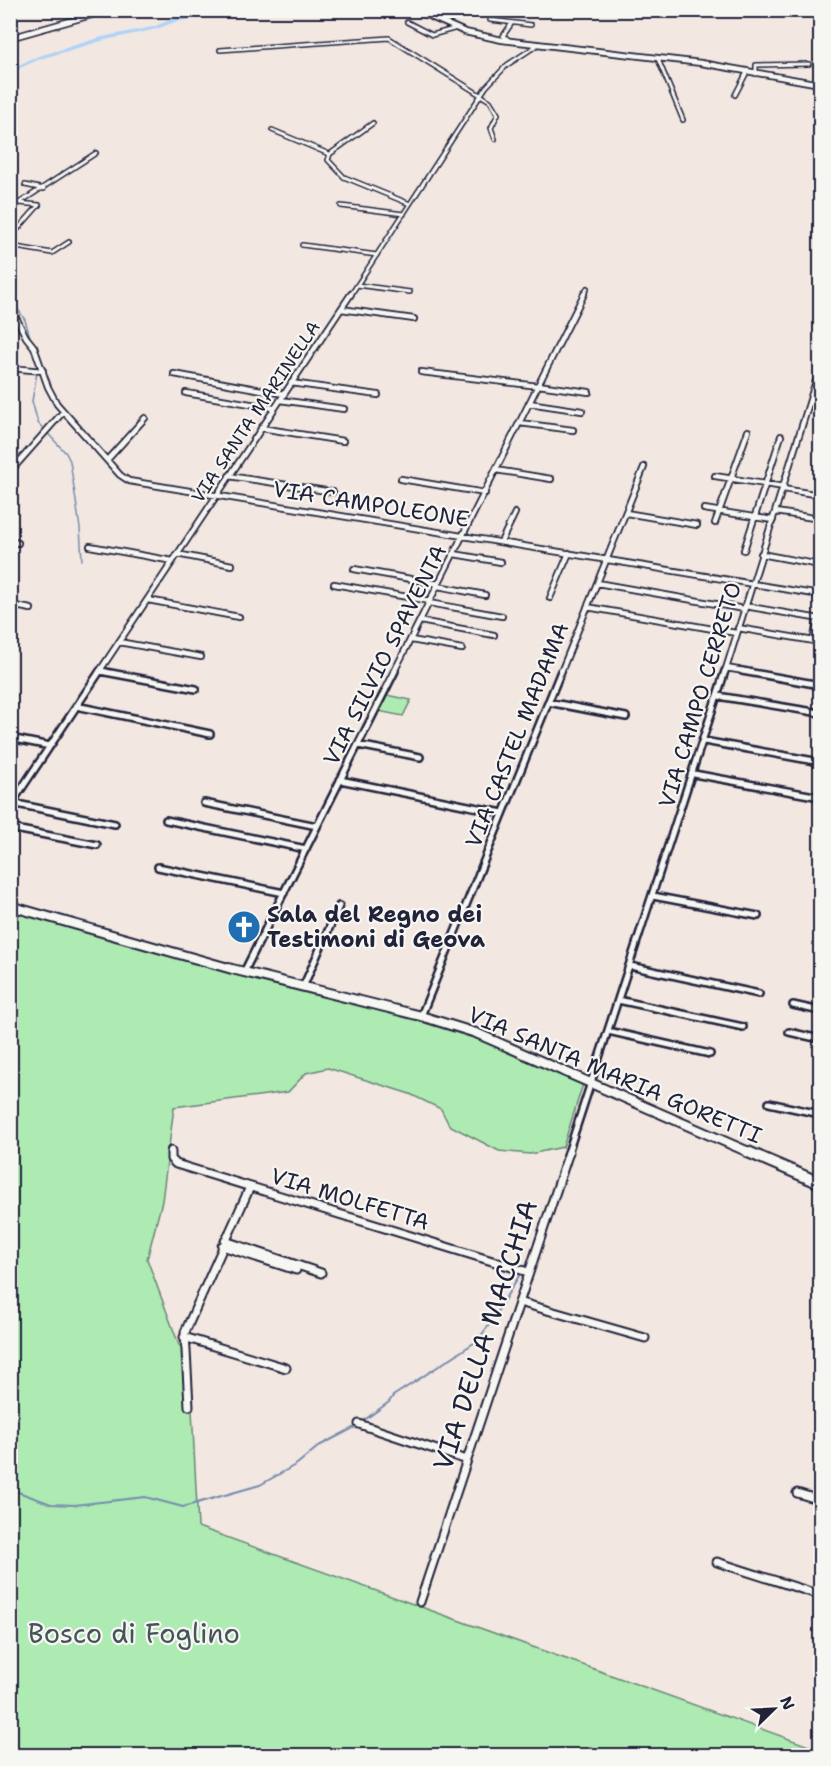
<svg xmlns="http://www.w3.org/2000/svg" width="831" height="1766" viewBox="0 0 831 1766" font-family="'Shantell Sans',sans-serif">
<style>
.green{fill:#adebb2;stroke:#688676;stroke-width:1.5}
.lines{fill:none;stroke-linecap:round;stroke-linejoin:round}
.stream-far1{stroke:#768cac;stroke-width:1.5}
.stream{stroke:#768cac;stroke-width:2}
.river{fill:#aed3f7;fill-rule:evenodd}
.street-far3-casing{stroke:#22223b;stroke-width:6}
.street-far2-casing{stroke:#22223b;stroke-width:8}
.street-far1-casing{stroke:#22223b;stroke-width:10}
.street-casing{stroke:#22223b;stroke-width:11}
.secondary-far2-casing{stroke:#22223b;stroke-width:8}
.secondary-far1-casing{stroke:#22223b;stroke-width:12}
.secondary-casing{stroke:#22223b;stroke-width:14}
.street-far3{stroke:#f6f6f2;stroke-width:3}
.street-far2{stroke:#f6f6f2;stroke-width:4.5}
.street-far1{stroke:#f6f6f2;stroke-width:5}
.street{stroke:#f6f6f2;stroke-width:7}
.secondary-far2{stroke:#f6f6f2;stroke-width:4.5}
.secondary-far1{stroke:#f6f6f2;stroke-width:8}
.secondary{stroke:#f6f6f2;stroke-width:10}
.labels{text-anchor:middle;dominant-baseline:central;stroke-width:4.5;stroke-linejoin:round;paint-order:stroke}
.far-street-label{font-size:18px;fill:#22223b;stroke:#f6f6f2}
.street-label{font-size:22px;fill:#22223b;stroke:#f6f6f2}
.poi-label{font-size:22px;font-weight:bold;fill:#22223b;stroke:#f6f6f2;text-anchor:start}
.near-street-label{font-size:27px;fill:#22223b;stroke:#f6f6f2}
.near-park-label{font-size:27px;fill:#455459;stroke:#f6f6f2}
</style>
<rect width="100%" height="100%" fill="#f2e7e1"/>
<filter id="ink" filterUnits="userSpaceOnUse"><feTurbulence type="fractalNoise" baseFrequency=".0167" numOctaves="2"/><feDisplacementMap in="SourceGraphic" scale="12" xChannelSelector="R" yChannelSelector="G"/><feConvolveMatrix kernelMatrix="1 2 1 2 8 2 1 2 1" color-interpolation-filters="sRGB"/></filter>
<g filter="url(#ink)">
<path class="green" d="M386,695L411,700L403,716L378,711Z
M10,910L420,1021L505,1048L583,1084L563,1147L530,1154L499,1151L449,1125L441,1109L410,1094L328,1068L306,1073L288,1092L174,1107L162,1201L147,1259L179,1345L189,1351L198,1527L820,1750V1755H11Z"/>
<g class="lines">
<path class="stream-far1" d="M10,73L16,71
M10,297L25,320L31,340
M33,351L38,367L32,401L38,423L66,453L70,461L80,528L82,560"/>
<path class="stream" d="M363,1421L389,1402L393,1396L477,1341L489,1325L520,1274
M10,1489L51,1504L74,1505L145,1497L183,1507L260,1485L297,1464L319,1446L357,1426"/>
<path class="river" d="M204,10H214L189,20L177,21L157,29L105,40L40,59L20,68L10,82V74L16,66L36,57L102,37L153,27L174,18L186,17Z"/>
<g class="street-far3-casing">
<path id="street-far3" d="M490,20L531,25
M407,22L432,35L457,28
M506,41L508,39L503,36L512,23
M220,50L389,38L490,101L498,114L491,128L495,139
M658,59L683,120
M756,74V65L809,64
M735,95L747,72
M373,123L330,154L328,160L344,177L410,204
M272,130L329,154
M25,185L44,189
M10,202L39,205
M19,203L96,153
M341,206L404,214
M10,238L39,205
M302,245L377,255
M10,246L52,253L69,242
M357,285L410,292
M350,296L486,87L507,65L536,46
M583,296L587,288"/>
</g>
<g class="street-far2-casing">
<path id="street-far2" d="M10,306L26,337L34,347L48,387L57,404L120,475L129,481L820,595
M341,309L414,319
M10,368L43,371
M421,372L538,386
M174,374L284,394
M291,383L378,395
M538,385L589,392
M186,393L274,408
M280,400L344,409
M529,403L582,411
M520,423L573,430
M261,428L343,441
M107,460L145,418
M496,470L551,479
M10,472L63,412
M229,476L333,492
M715,476L784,487
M401,479L485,493
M783,489L820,495
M704,509L773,520
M776,512L820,519
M626,513L697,525
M715,523L748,431
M10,541L18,543
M501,542L515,513
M90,546L173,561
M744,550L781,436
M177,554L232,565
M454,554L501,562
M761,554L820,565
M354,569L439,584
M597,583L744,609
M334,584L430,601
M438,586L485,595
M550,598L569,553
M148,600L239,617
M429,603L502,616
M10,605L31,609
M745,606L820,619
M587,607L736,633
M420,621L494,635
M738,628L820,642
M411,640L462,649
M813,641L818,618
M119,642L201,657
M726,668L750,672
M100,671L107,672
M99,672L351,294
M394,672L584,294
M561,672L644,467
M725,672L820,368"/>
</g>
<g class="street-far1-casing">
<path id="street-far1" d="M100,671L196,689
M742,671L820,685
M718,696L820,713
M548,702L626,717
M76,706L210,734
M10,738L50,746
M704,741L820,762
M358,745L420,757
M694,774L820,797
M340,780L503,813
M12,803L115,824
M204,803L317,826
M10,806L100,671
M166,820L306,849
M10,828L97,845
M158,867L284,893
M653,896L758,916
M630,966L759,994
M244,972L395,671
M303,987L339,906
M618,1000L743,1027
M793,1005L820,1011
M421,1016L561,671
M608,1031L710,1054
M789,1032L820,1039
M769,1103L820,1114
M171,1150V1153
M568,1153L725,671"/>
</g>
<g class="street-casing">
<path id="street" d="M171,1152V1159L176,1164L528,1272
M225,1241L321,1273
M222,1246L296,1270
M519,1302L645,1338
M184,1337L286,1368
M189,1406L185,1332L250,1187
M359,1424L467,1460
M797,1493L820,1500
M717,1562L820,1595
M420,1602L569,1152"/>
</g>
<g class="secondary-far2-casing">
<path id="secondary-far2" d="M415,10L465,32L502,40L701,63L820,84
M10,38L109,10"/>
</g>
<g class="secondary-far1-casing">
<path id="secondary-far1" d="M10,906L232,969L421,1016L476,1033L751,1153"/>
</g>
<g class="secondary-casing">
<path id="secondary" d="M748,1152L820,1183"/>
</g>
<use href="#street-far3" class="street-far3"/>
<use href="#street-far2" class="street-far2"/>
<use href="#street-far1" class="street-far1"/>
<use href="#street" class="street"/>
<use href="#secondary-far2" class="secondary-far2"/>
<use href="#secondary-far1" class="secondary-far1"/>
<use href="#secondary" class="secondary"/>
</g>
</g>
<defs>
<g id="church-disc" transform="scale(1.725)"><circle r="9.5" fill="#1f6fb2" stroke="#f6f6f2"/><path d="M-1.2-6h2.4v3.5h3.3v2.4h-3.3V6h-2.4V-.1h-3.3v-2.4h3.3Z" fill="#fff"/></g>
</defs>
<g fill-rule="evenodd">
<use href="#church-disc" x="244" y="927"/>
</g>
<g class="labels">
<g class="far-street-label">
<text transform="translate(256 412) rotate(-56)">VIA SANTA MARINELLA</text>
</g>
<g class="street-label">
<text transform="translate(371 504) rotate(9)">VIA CAMPOLEONE</text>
<text transform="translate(385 655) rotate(-63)">VIA SILVIO SPAVENTA</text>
<text transform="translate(700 695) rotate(-73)">VIA CAMPO CERRETO</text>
<text transform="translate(517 735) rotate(-68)">VIA CASTEL MADAMA</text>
<text transform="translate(615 1075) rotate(23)">VIA SANTA MARIA GORETTI</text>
<text transform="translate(350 1199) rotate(17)">VIA MOLFETTA</text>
</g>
<g class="poi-label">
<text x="267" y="914">Sala del Regno dei<tspan x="267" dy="25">Testimoni di Geova</tspan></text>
</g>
<g class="near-street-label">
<text transform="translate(485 1335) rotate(-72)">VIA DELLA MACCHIA</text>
</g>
<g class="near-park-label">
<text x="134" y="1633">Bosco di Foglino</text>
</g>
</g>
<rect width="831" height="1766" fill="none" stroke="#f6f6f2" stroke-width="36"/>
<rect x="18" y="18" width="795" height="1730" fill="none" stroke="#22223b" stroke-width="2" filter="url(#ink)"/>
<g transform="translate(774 1709) rotate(66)" stroke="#f6f6f2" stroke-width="4.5" paint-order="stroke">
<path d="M0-4.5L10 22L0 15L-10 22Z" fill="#22223b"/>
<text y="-9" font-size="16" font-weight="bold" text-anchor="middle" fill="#22223b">N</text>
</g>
</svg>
